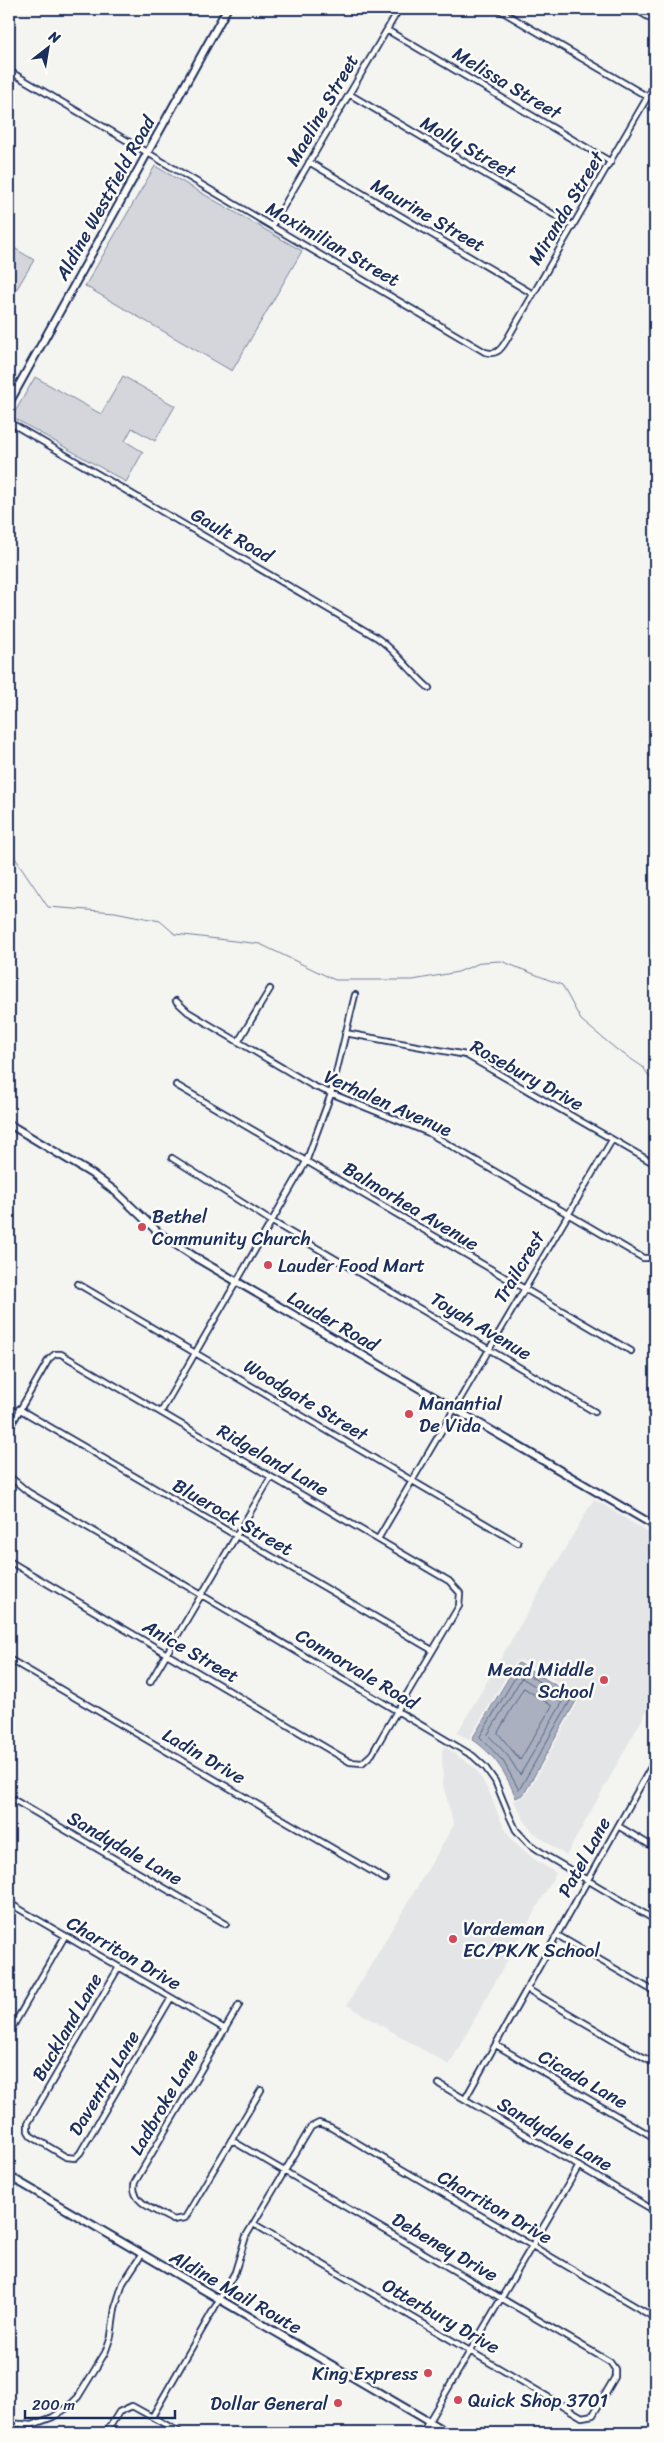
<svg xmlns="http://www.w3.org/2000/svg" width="664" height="2442" viewBox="0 0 664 2442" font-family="Sriracha,sans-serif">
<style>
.built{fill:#e4e5e6}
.green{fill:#d4d6db;stroke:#78829c}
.water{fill:#aab0bf;stroke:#717c98}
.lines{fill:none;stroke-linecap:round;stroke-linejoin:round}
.shore{stroke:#546385;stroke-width:1}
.stream{stroke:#717c98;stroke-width:1}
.minor-casing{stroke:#1b2f5e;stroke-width:8}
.secondary-casing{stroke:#1b2f5e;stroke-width:10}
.minor{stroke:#fdfcf7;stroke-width:4.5}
.secondary{stroke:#fdfcf7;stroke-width:6}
.poi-dot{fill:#d1495b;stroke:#fdfcf7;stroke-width:2}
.labels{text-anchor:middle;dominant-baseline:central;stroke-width:5;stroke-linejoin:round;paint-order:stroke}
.street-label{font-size:19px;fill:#1b2f5e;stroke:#fdfcf7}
.poi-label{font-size:19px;fill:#1b2f5e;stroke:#fdfcf7;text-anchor:start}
</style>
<rect width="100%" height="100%" fill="#f4f4f1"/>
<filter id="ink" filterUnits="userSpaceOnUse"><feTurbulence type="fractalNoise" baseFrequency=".02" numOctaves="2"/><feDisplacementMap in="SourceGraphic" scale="10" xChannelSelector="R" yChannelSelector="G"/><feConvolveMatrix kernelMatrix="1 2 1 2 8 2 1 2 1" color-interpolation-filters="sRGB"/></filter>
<g filter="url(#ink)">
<path class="built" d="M594,1499L655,1537V1696L566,1856L533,1832L526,1823L514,1801L526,1795L578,1702V1695L528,1664L520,1660L515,1662L469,1739L457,1733Z
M444,1746L476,1769L489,1792L503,1826L514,1842L534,1859L556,1873L449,2065L347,2005L454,1825L443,1785L442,1751Z"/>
<path class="green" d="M155,166L302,251L232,371L85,286Z
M9,245L34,260L9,302Z
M123,376L175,406L155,441L132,428L125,441L143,452L126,482L12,417L35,377L101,414Z"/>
<path class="water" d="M519,1663L575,1697L576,1701L524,1794L516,1798C506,1773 495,1755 472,1739L517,1664Z"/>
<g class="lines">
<path class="shore" d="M520,1670L570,1701L519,1790L503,1761L480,1737Z
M522,1678L562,1703L520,1775L508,1756L488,1735Z
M524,1688L552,1706L520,1760L498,1733Z"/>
<path class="stream" d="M9,849L48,907L115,912L160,921L175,934L260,944L335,980H413L458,972L482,962L501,961L562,985L581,1020L616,1049L643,1067L655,1085"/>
<g class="minor-casing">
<path id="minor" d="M498,9L648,97
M635,9L655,21
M387,30L611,162
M9,71L485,352C496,355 500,351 506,341L655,84
M349,94L573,226
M309,162L533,294
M272,226L399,9
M9,422L376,637C397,651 410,672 429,688
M176,1001L188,1012L313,1086L429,1133L643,1258H655
M345,1033L466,1055L655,1164
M238,1042L270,989
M176,1085L631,1351
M172,1158L271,1221L595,1412
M78,1284L518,1543
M19,1409L432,1650
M161,1412L306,1162L331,1094L355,995
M9,1429L49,1359L55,1354H61L449,1581L460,1593L459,1606L384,1733L372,1754L362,1763L350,1762L9,1561
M9,1476L28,1492L473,1756L485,1767L495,1781L509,1815L516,1830L528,1843L550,1858L655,1920
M378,1539L612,1140
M9,1659L385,1879
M150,1682L271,1477
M648,1772L655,1776
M9,1797L226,1924
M618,1826L655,1848
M9,1903L225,2029
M9,1913L13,1905
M557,1935L655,1992
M119,1967L28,2123V2131L31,2136L66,2157L75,2158L80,2153L171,1998
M527,1989L655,2064
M239,2005L135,2182C128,2202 159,2212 173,2220L185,2218L261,2090
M9,2033L65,1936
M496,2045L655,2138
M439,2084L655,2211
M465,2099L655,1760
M231,2140L610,2362L615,2369V2377L593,2415L582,2417L254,2224
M152,2417L235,2272L246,2236L311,2127L319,2123L330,2127L655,2318
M9,2423L32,2425L53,2417L67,2408L78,2397L105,2353L111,2336L115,2308L123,2283L142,2254
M23,2424L25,2433
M106,2433L119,2412L132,2406L181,2433
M422,2433L579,2166"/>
</g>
<g class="secondary-casing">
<path id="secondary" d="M9,403L227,9
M9,1124L92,1174L116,1192L160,1234L198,1259L655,1526
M9,2176L448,2433"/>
</g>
<use href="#minor" class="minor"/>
<use href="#secondary" class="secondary"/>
</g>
</g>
<g class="poi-dot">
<circle cx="142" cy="1227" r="5"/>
<circle cx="268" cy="1265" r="5"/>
<circle cx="409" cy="1414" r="5"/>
<circle cx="604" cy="1680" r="5"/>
<circle cx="453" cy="1939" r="5"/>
<circle cx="428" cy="2373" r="5"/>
<circle cx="458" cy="2400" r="5"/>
<circle cx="338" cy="2403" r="5"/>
</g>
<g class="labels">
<g class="street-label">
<text transform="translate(507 83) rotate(31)">Melissa Street</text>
<text transform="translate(322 110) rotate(-60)">Maeline Street</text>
<text transform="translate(468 147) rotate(30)">Molly Street</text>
<text transform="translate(105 198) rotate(-61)">Aldine Westfield Road</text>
<text transform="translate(566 208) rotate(-59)">Miranda Street</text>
<text transform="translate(428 215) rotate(30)">Maurine Street</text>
<text transform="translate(333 244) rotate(30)">Maximilian Street</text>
<text transform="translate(232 535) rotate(30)">Gault Road</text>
<text transform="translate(527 1075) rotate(29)">Rosebury Drive</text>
<text transform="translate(388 1103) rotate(24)">Verhalen Avenue</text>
<text transform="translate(411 1206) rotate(31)">Balmorhea Avenue</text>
<text transform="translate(519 1267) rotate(-59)">Trailcrest</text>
<text transform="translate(333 1321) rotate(30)">Lauder Road</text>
<text transform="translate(481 1326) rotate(31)">Toyah Avenue</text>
<text transform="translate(306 1400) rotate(31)">Woodgate Street</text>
<text transform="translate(273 1460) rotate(30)">Ridgeland Lane</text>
<text transform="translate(233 1517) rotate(30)">Bluerock Street</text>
<text transform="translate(191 1651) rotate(30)">Anice Street</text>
<text transform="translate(357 1669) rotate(31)">Connorvale Road</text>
<text transform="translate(204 1756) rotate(30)">Ladin Drive</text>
<text transform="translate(125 1848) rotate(30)">Sandydale Lane</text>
<text transform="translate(584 1857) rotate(-61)">Patel Lane</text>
<text transform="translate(124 1953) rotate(30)">Charriton Drive</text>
<text transform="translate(67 2027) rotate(-60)">Buckland Lane</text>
<text transform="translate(583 2079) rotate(30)">Cicada Lane</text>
<text transform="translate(104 2083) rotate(-59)">Daventry Lane</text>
<text transform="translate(164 2102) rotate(-60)">Ladbroke Lane</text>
<text transform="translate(555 2134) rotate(30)">Sandydale Lane</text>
<text transform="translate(495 2207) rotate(30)">Charriton Drive</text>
<text transform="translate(445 2247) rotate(30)">Debeney Drive</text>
<text transform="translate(236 2292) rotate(30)">Aldine Mail Route</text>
<text transform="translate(441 2316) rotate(30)">Otterbury Drive</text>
</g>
<g class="poi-label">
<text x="152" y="1216">Bethel<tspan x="152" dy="22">Community Church</tspan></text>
<text x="278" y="1265">Lauder Food Mart</text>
<text x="419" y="1403">Manantial<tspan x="419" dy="22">De Vida</tspan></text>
<text x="594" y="1669" text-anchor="end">Mead Middle<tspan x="594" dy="22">School</tspan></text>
<text x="463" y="1928">Vardeman<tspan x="463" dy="22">EC/PK/K School</tspan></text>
<text x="418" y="2373" text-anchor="end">King Express</text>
<text x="468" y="2400">Quick Shop 3701</text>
<text x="328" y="2403" text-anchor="end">Dollar General</text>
</g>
</g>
<rect width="664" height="2442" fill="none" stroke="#fdfcf7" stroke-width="30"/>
<rect x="15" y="15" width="634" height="2412" fill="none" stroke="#1b2f5e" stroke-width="2" filter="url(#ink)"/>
<g transform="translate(48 48) rotate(31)" stroke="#fdfcf7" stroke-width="4" paint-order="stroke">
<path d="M0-4L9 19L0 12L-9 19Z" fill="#1b2f5e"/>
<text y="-8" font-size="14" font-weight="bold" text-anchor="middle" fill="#1b2f5e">N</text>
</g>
<path d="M25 2410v8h150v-8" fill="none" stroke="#1b2f5e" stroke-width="2.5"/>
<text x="32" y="2410" font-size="15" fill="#1b2f5e" stroke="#fdfcf7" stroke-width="4" paint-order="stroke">200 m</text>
</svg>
